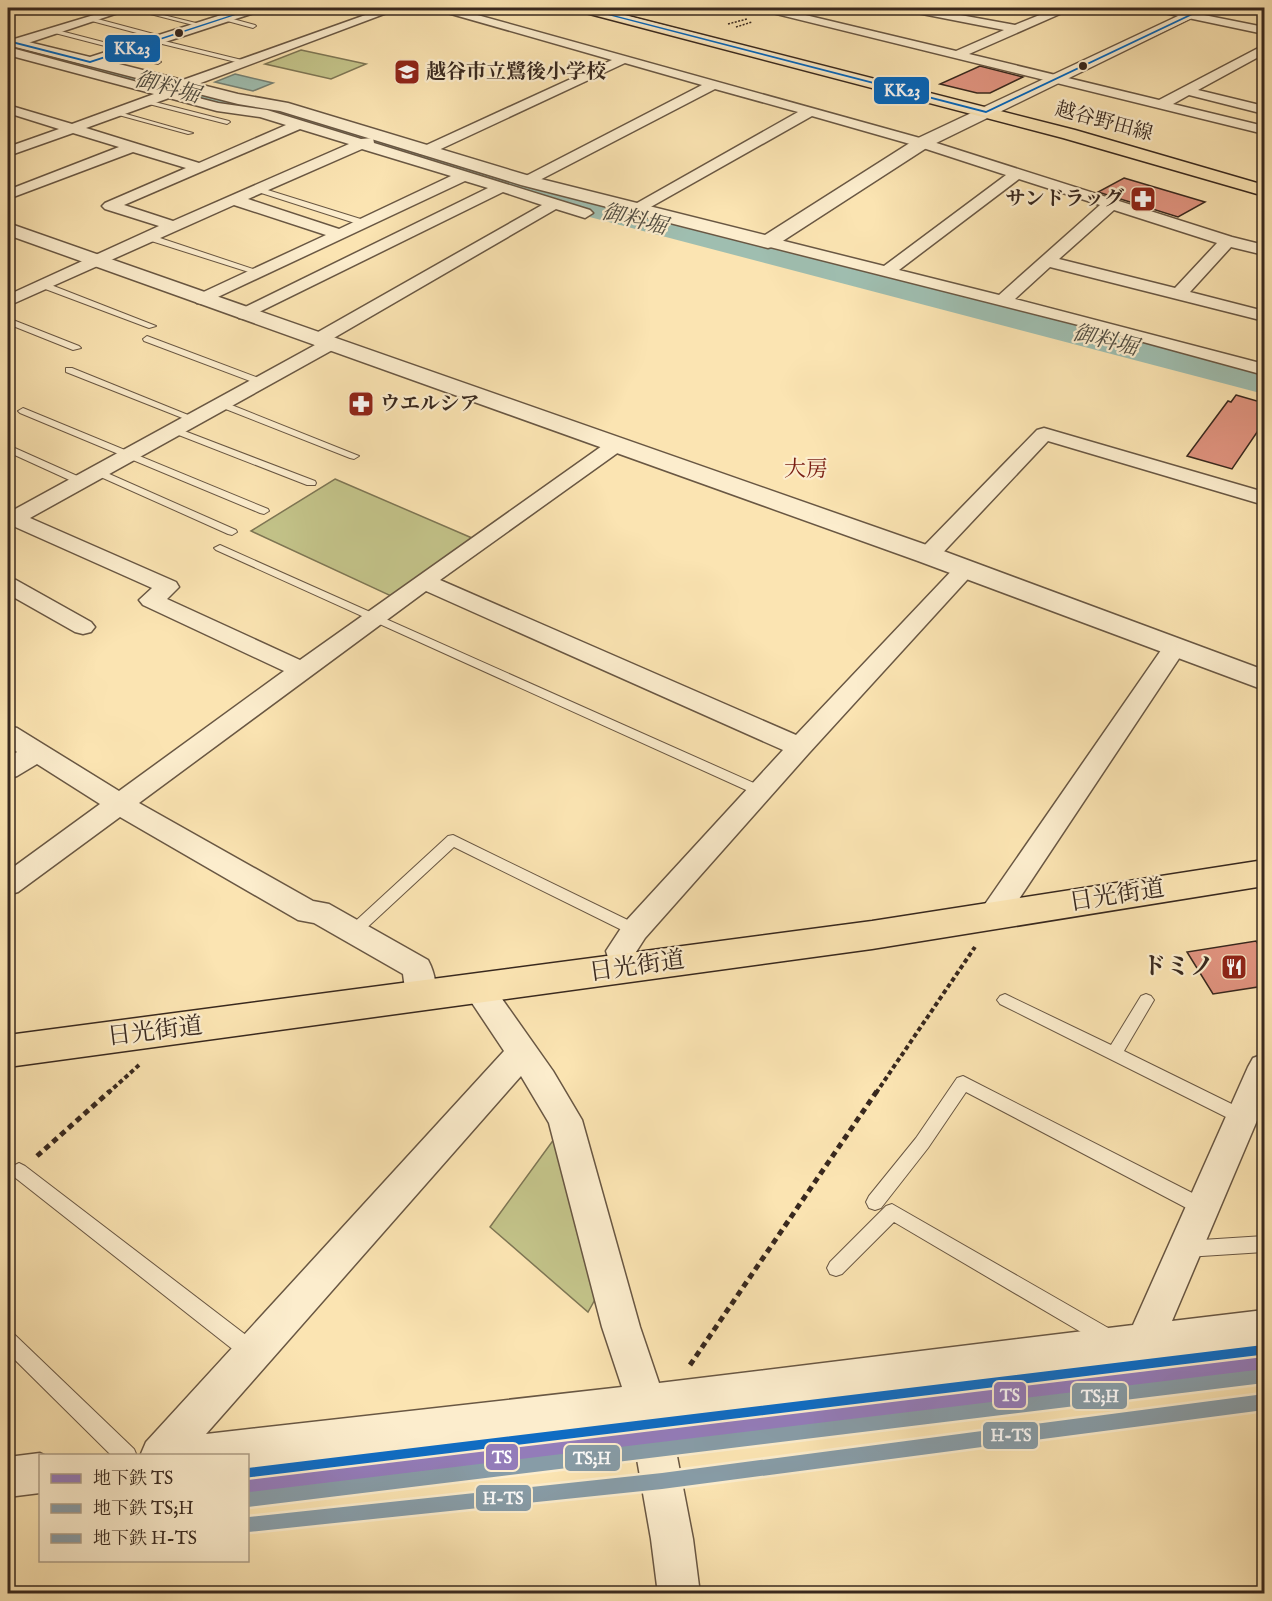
<svg xmlns="http://www.w3.org/2000/svg" width="1272" height="1601" viewBox="0 0 1272 1601" font-family="'IM FELL English','Noto Serif JP',serif">
<style>
.green{fill:#c3c389;stroke:#7e7654;stroke-width:1.5}
.water{fill:#9fbeb0;stroke:#768276;stroke-width:1.5}
.lines{fill:none;stroke-linecap:round;stroke-linejoin:round}
.river{fill:#9fbeb0;fill-rule:evenodd}
.building{fill:#e19480;stroke:#38281e;stroke-width:1.5}
.service-casing{stroke:#695743;stroke-width:2}
.minor-casing{stroke:#695743;stroke-width:3}
.tertiary-casing{stroke:#695743;stroke-width:3}
.primary-casing{stroke:#38281e;stroke-width:3}
.path-far2{stroke:#38281e;stroke-width:1.5;stroke-dasharray:2 1.5;stroke-linecap:butt}
.path-far1{stroke:#38281e;stroke-width:4;stroke-dasharray:4.5 3;stroke-linecap:butt}
.path{stroke:#38281e;stroke-width:5;stroke-dasharray:6 4.5;stroke-linecap:butt}
.service{fill:#fcedcd;fill-rule:evenodd}
.minor{fill:#fcedcd;fill-rule:evenodd}
.tertiary{fill:#fcedcd;fill-rule:evenodd}
.primary{fill:#fbe4b2;fill-rule:evenodd}
.bus-1-casing{stroke:#fcedcd;stroke-width:5}
.bus-1{fill:#0065bd;fill-rule:evenodd}
.rail-1-casing{stroke:#fcedcd;stroke-width:5}
.rail-1{fill:#0f6cc3;fill-rule:evenodd}
.metro-1-casing{stroke:#fcedcd;stroke-width:5}
.metro-2-casing{stroke:#fcedcd;stroke-width:5}
.metro-3-casing{stroke:#fcedcd;stroke-width:5}
.metro-1{fill:#937cb9;fill-rule:evenodd}
.metro-2{fill:#879ca7;fill-rule:evenodd}
.metro-3{fill:#879ca7;fill-rule:evenodd}
.bus-dot{fill:#38281e;stroke:#fcedcd;stroke-width:2}
.labels{text-anchor:middle;dominant-baseline:central;stroke-width:4.5;stroke-linejoin:round;paint-order:stroke}
.far-poi-label{font-size:20px;font-weight:bold;fill:#38281e;stroke:#fcedcd;text-anchor:start}
.far-street-label{font-size:20px;fill:#38281e;stroke:#fcedcd}
.far-water-label{font-size:22px;font-style:italic;fill:#524e42;stroke:#fcedcd}
.far-quarter-label{font-size:22px;fill:#7a1f14;stroke:#fcedcd}
.street-label{font-size:24px;fill:#38281e;stroke:#fcedcd}
.poi-label{font-size:24px;font-weight:bold;fill:#38281e;stroke:#fcedcd;text-anchor:end}
.line-badge{stroke:#fcedcd;stroke-width:2}
.badge-label{font-size:16px;text-anchor:middle;font-weight:bold;fill:#fff}
</style>
<rect width="100%" height="100%" fill="#fbe4b2"/>
<filter id="stains"><feTurbulence type="fractalNoise" baseFrequency=".00333" numOctaves="4"/><feColorMatrix values="0 0 0 0 .2 0 0 0 0 .09 0 0 0 0 .02 0 0 0 .5 -.17"/></filter>
<radialGradient id="worn" r=".72"><stop offset=".6" stop-color="#630" stop-opacity="0"/><stop offset="1" stop-color="#630" stop-opacity=".3"/></radialGradient>
<path class="green" d="M301,50L366,64L331,79L265,64Z
M335,479L472,538L391,596L251,531Z
M557,1135L597,1296L588,1312L490,1227Z"/>
<path class="water" d="M235,74L273,83L253,91L215,82Z"/>
<g class="lines">
<path class="river" d="M8,38L234,97L282,104L585,198L1264,372V394L563,210L270,118L224,111L8,52Z"/>
</g>
<path class="building" d="M980,66L1023,77L990,93H977L940,84Z
M1124,178L1205,202L1178,217L1098,192Z
M1236,395L1264,403V422L1232,469L1187,456L1228,401L1231,402Z
M1256,941L1264,953V986L1213,994L1187,952Z"/>
<g class="lines">
<g class="service-casing">
<path id="service" d="M127,8H135L204,25L201,27Z
M222,16L255,25L256,26L253,28L220,19Z
M90,17L165,37L166,38L163,40L88,20Z
M53,29L130,49L131,50L128,52L51,32Z
M156,39L246,61L247,62L244,64L154,42Z
M120,51L160,61L161,62L158,64L118,54Z
M147,100L229,121L230,122L227,124L145,103Z
M115,112H119L193,133L188,134L115,114Z
M258,187L367,221L368,223L361,225L255,191L254,189Z
M145,235H151L262,272L255,274L145,239Z
M40,283H46L156,326L149,328L40,287Z
M8,318L79,346L81,348L73,350L8,324Z
M147,336L264,380L266,382L258,384L144,341L143,339Z
M66,368H72L198,419L190,421L66,372Z
M218,402H224L359,456L354,459L350,458L218,406Z
M23,408L268,509L269,511L264,514L260,513L20,413L18,411Z
M174,427L315,481L316,483L315,485H307L171,432L169,430Z
M8,445L84,479L85,481L84,483H76L8,452Z
M98,469L236,530L237,532L232,535L228,534L94,474V470Z
M220,545L765,788L767,791L765,794H755L216,550L214,548Z
M453,835L640,926L642,930L640,934H630L454,847L359,935H349L347,931L349,927L448,836Z
M1005,994L1111,1045L1141,996L1146,994L1151,996L1154,1000L1124,1051L1248,1112L1250,1117L1248,1122L1242,1124L1236,1122L1000,1004L997,1000L1000,996Z
M963,1076L1208,1201L1211,1207L1208,1213L1202,1215L1196,1213L966,1092L928,1148L881,1208L875,1210L869,1208L866,1202L869,1196L916,1138L957,1078Z
M19,1163L25,1166L259,1345L261,1352L259,1359L252,1361L245,1359L13,1176L10,1171L13,1166Z
M892,1204L1117,1333L1119,1339L1117,1345L1110,1348L1103,1345L894,1222L842,1274L836,1276L830,1274L827,1268L830,1262L886,1206Z
M1264,1236V1252L1186,1257L1180,1255L1177,1249L1180,1243L1186,1241Z
M8,1332L15,1335L134,1449L137,1456H112L8,1353Z"/>
</g>
<g class="minor-casing">
<path id="minor" d="M117,8H133L19,46H11L9,43L11,40Z
M385,8H400L190,87L185,88L179,84L180,81Z
M435,8H452L927,140L1232,237L1264,245V255L1231,247L1190,292L1264,311V321L1050,267L1015,299L1264,364V375L1114,334L762,245L760,242L768,237L884,266L1006,175L917,146L812,116L640,213H630L627,210L630,207L798,112L715,89L532,184H522L520,181L522,178L702,85L625,63L430,154H420L418,151L420,148L612,60L437,10ZM1019,179L1100,205L999,295L899,270ZM1114,210L1217,243L1175,288L1059,259Z
M758,8H776L956,51L1004,30L907,11L902,8H922L1015,25L1057,8H1070L1069,10L969,54L1159,100L1264,45V54L1198,90L1264,106V114L1189,95L1173,104L1264,126V134L760,10Z
M1149,8H1169L1264,27V34L1155,11Z
M8,47L167,90L178,89L179,93L218,103L267,110L361,139L373,138L374,143L590,210L593,213L585,218L556,209L332,339L339,344L336,348L30,518L176,582L179,587L167,599L300,660L609,441H623L626,445L623,449L440,580L796,735L958,564L966,562L974,564L977,569L809,753L645,938L636,952L640,968L636,976L625,980L614,976L606,951L625,922L783,750L426,591L139,803L313,901L329,904L428,960C435,973 439,991 432,1005L421,1008L410,1005L406,996L403,974L314,923L298,920L120,817L18,892L8,895V871L100,804L37,764L17,776L8,779V758L17,752L8,745V726L17,728L119,791L284,671L143,605L139,600L152,588L13,526L8,527V513L315,345L308,340L311,336L542,205L503,192L245,319L239,318L236,314L239,310L488,188L465,181L203,304L197,303L194,299L197,295L326,235L234,205L8,306V295L159,226L105,209L102,206L105,203L186,168L133,152L8,199V190L119,147L73,133L8,156V147L59,129L8,113V105L72,124L154,94L8,55ZM169,98L217,111L260,117L286,125L199,163L86,128ZM300,129L349,144L173,221L124,205ZM362,149L451,176L339,229L248,199Z
M1044,428L1264,492V505L1048,441L936,560L928,562L920,560L917,555L920,550L1037,430Z
M8,578L16,580L91,622L95,627L91,632L83,634L75,632L8,594Z
M1174,641L1182,643L1186,648L1003,923L993,926L983,923L978,915L983,907L1166,643Z
M477,976L488,979L553,1071L582,1120L640,1327L659,1383L1133,1325L1248,1067L1253,1058L1264,1054V1104L1172,1321L1264,1310V1346L670,1420L693,1539L700,1594H658L651,1539L631,1425L248,1469V1456H140L146,1442L504,1051L462,988L466,979ZM521,1076L549,1123L602,1327L622,1387L206,1434Z
M40,1453L46,1456H40V1493L8,1497V1457Z"/>
</g>
<g class="tertiary-casing">
<path id="tertiary" d="M243,8H262L260,11L107,61L238,94L288,103L533,177L765,235L916,139L1195,8H1212L928,147L775,246L768,248L521,185L280,111L238,104L8,45V37L90,57Z
M8,223L938,549L1264,670V690L918,561L8,235Z"/>
</g>
<g class="primary-casing">
<path id="primary" d="M576,8H597L1075,130L1264,185V196L1063,138L578,11Z
M1264,860V886L872,949L8,1067V1035L872,921Z"/>
</g>
<path class="path-far2" d="M728,24L747,19
M736,27L752,22"/>
<path class="path-far1" d="M108,1093L139,1065
M876,1093L975,947"/>
<path class="path" d="M37,1156L110,1091
M690,1365L877,1091"/>
<use href="#service" class="service"/>
<use href="#minor" class="minor"/>
<use href="#tertiary" class="tertiary"/>
<use href="#primary" class="primary"/>
<g class="bus-1-casing">
<path id="bus-1" d="M253,8H257L90,63L8,42V40L90,61Z
M581,8H586L986,111L1203,8H1207L986,113Z"/>
</g>
<use href="#bus-1" class="bus-1"/>
<g class="rail-1-casing">
<path id="rail-1" d="M1263,1345H1264V1359H1263L248,1484V1468Z"/>
</g>
<use href="#rail-1" class="rail-1"/>
<g class="metro-1-casing">
<path id="metro-1" d="M1264,1357V1371L248,1496V1480Z"/>
</g>
<g class="metro-2-casing">
<path id="metro-2" d="M1264,1369V1383L248,1507V1493L249,1492Z"/>
</g>
<g class="metro-3-casing">
<path id="metro-3" d="M1264,1394V1410L662,1489L248,1532V1518L249,1517L662,1473Z"/>
</g>
<use href="#metro-1" class="metro-1"/>
<use href="#metro-2" class="metro-2"/>
<use href="#metro-3" class="metro-3"/>
</g>
<defs>
<g id="school-square" transform="scale(1.35)"><rect x="-9" y="-9" width="18" height="18" rx="4" fill="#8f2418" stroke="#fcedcd"/><path d="M0-5L7-2L0 1L-7-2ZM-4 1L0 2.5L4 1V4Q0 6-4 4Z" fill="#fff"/></g>
<g id="pharmacy-square" transform="scale(1.35)"><rect x="-9" y="-9" width="18" height="18" rx="4" fill="#8f2418" stroke="#fcedcd"/><path d="M-2-6h4v4h4v4h-4v4h-4v-4h-4v-4h4Z" fill="#fff"/></g>
<g id="restaurant-square" transform="scale(1.35)"><rect x="-9" y="-9" width="18" height="18" rx="4" fill="#8f2418" stroke="#fcedcd"/><path d="M-5-6h1v4h1v-4h1v4h1v-4h1v5L-1.5 .5V6h-2V.5L-5-1ZM5-6V6H3V1.5H1.5Q1.5-4 5-6Z" fill="#fff"/></g>
</defs>
<g fill-rule="evenodd">
<use href="#school-square" x="407" y="72"/>
<use href="#pharmacy-square" x="1143" y="199"/>
<use href="#pharmacy-square" x="361" y="404"/>
<use href="#restaurant-square" x="1234" y="967"/>
</g>
<g class="bus-dot">
<circle cx="179" cy="33" r="5"/>
<circle cx="1083" cy="66" r="5"/>
</g>
<g class="labels">
<g class="far-poi-label">
<text x="426" y="72">越谷市立鷺後小学校</text>
<text x="1124" y="199" text-anchor="end">サンドラッグ</text>
<text x="380" y="404">ウエルシア</text>
</g>
<g class="far-street-label">
<text transform="translate(1104 122) rotate(15)">越谷野田線</text>
</g>
<g class="far-water-label">
<text transform="translate(167 88) rotate(15)">御料堀</text>
<text transform="translate(634 220) rotate(14)">御料堀</text>
<text transform="translate(1105 341) rotate(14)">御料堀</text>
</g>
<g class="far-quarter-label">
<text x="806" y="470">大房</text>
</g>
<g class="street-label">
<text transform="translate(1117 896) rotate(-9)">日光街道</text>
<text transform="translate(637 967) rotate(-8)">日光街道</text>
<text transform="translate(155 1032) rotate(-7)">日光街道</text>
</g>
<g class="poi-label">
<text x="1214" y="967">ドミノ</text>
</g>
</g>
<g class="line-badge">
<rect x="104" y="34" width="57" height="29" rx="6" fill="#0065bd"/>
<rect x="873" y="76" width="57" height="29" rx="6" fill="#0065bd"/>
<rect x="993" y="1381" width="34" height="28" rx="6" fill="#937cb9"/>
<rect x="1071" y="1382" width="57" height="28" rx="6" fill="#879ca7"/>
<rect x="982" y="1421" width="57" height="29" rx="6" fill="#879ca7"/>
<rect x="485" y="1443" width="34" height="28" rx="6" fill="#937cb9"/>
<rect x="564" y="1444" width="57" height="28" rx="6" fill="#879ca7"/>
<rect x="475" y="1484" width="57" height="28" rx="6" fill="#879ca7"/>
</g>
<g class="badge-label">
<text x="132" y="54">KK23</text>
<text x="902" y="96">KK23</text>
<text x="1010" y="1401">TS</text>
<text x="1100" y="1402">TS;H</text>
<text x="1011" y="1441">H-TS</text>
<text x="502" y="1463">TS</text>
<text x="592" y="1464">TS;H</text>
<text x="503" y="1504">H-TS</text>
</g>
<rect width="1272" height="1601" fill="none" stroke="#fbe4b2" stroke-width="30"/>
<rect x="9" y="9" width="1254" height="1583" fill="none" stroke="#38281e" stroke-width="3"/>
<rect x="15" y="15" width="1242" height="1571" fill="none" stroke="#38281e" stroke-width="1.5"/>
<rect x="39" y="1454" width="210" height="108" fill="#fcedcd" stroke="#ae9e87" stroke-width="1.5"/>
<rect x="51" y="1474" width="30" height="9" fill="#937cb9" stroke="#ae9e87" stroke-width="1.5"/>
<text x="93" y="1484" font-size="18" fill="#38281e">地下鉄 TS</text>
<rect x="51" y="1504" width="30" height="9" fill="#879ca7" stroke="#ae9e87" stroke-width="1.5"/>
<text x="93" y="1514" font-size="18" fill="#38281e">地下鉄 TS;H</text>
<rect x="51" y="1534" width="30" height="9" fill="#879ca7" stroke="#ae9e87" stroke-width="1.5"/>
<text x="93" y="1544" font-size="18" fill="#38281e">地下鉄 H-TS</text>
<rect width="100%" height="100%" filter="url(#stains)"/>
<rect width="100%" height="100%" fill="url(#worn)"/>
</svg>
